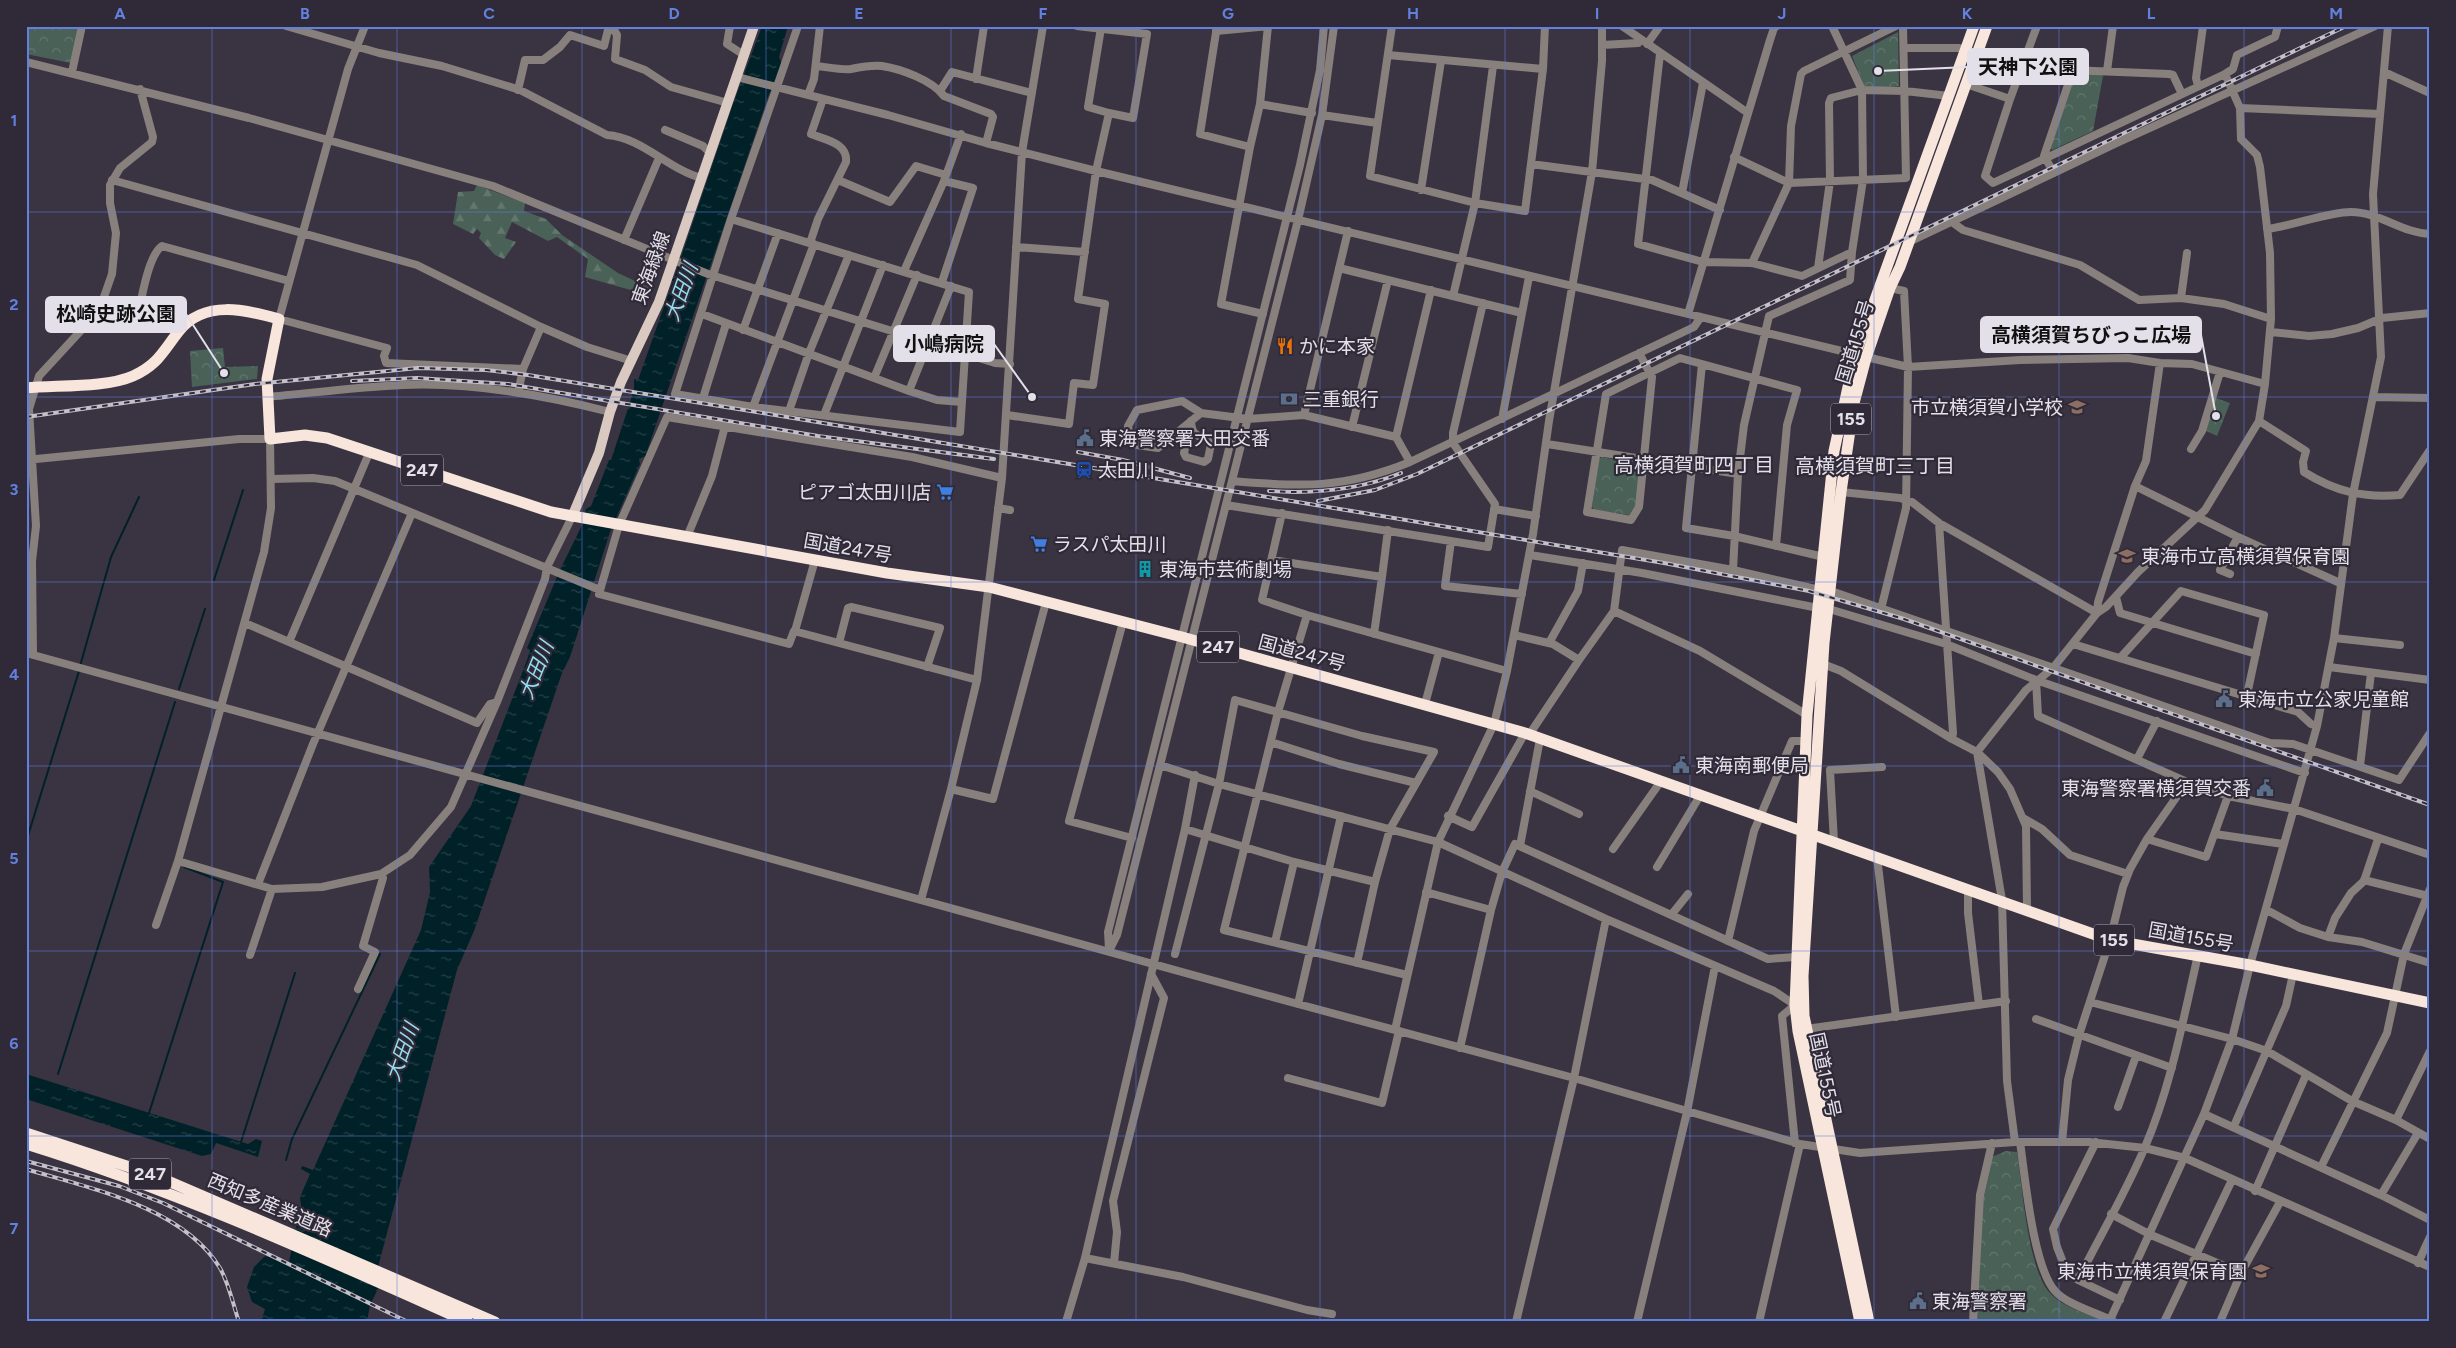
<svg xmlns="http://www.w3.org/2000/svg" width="2456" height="1348" viewBox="0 0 2456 1348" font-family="Figtree,'Noto Sans JP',sans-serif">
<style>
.forest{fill:url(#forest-firs)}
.park{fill:url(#park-crowns)}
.water{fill:url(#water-ripples)}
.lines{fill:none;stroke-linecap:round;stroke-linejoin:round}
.stream{stroke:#012128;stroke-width:2}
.minor{stroke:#88807c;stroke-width:8}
.major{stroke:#d9c9c1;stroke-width:10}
.highway{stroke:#f8e5db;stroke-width:11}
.rail-casing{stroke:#c4c0ca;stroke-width:4}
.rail{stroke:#302a38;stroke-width:2;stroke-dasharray:5.5;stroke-linecap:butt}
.grid{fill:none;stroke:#6281de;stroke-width:1;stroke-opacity:0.55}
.labels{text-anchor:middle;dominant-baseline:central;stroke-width:4.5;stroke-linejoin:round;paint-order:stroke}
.shield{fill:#302a38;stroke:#ada9b4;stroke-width:1}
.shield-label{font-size:18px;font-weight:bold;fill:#e3e0e9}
.street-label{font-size:19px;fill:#e3e0e9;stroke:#302a38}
.poi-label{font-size:19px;fill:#e3e0e9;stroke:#302a38;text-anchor:start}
.water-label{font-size:20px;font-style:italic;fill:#91def0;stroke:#302a38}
.neighbourhood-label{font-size:20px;fill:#e3e0e9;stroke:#302a38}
.leader{fill:none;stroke:#e3e0e9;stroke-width:2}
.callout-dot{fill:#e3e0e9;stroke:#302a38;stroke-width:2}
.callout{fill:#e3e0e9;stroke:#e3e0e9;stroke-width:2}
.callout-label{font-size:20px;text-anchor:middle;font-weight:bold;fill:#111}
.neatline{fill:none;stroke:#6281de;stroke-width:2}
.grid-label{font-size:16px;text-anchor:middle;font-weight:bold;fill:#6281de}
</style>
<defs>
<pattern id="forest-firs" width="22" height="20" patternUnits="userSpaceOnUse" patternTransform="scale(1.25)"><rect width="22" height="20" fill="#496156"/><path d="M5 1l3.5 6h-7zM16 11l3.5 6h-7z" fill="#63776e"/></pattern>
<pattern id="park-crowns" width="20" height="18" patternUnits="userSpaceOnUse" patternTransform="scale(1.25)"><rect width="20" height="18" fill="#496156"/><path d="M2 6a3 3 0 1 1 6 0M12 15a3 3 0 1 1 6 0" fill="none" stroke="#63776e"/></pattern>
<pattern id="water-ripples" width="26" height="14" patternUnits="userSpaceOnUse" patternTransform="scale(1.25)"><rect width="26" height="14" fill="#012128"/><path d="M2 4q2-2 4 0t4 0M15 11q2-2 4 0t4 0" fill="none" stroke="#264147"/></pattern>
</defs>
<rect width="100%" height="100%" fill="#3a3442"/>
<path class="forest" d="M477,185L525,203L524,211L546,219L562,235L618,273L652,289L648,295L585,277L588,259L557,237L548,241L512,222L505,238L516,242L504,259L495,255L479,238L481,233L477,229L473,234L453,224L458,192L474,191Z"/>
<path class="park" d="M26,26H80L71,63L26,54Z
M1898,32L1899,86L1868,89L1864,86L1852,56Z
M2077,73H2101L2103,76L2093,131L2052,150L2050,148L2074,75Z
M223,348L225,367L258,366L257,379L192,387L190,351Z
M2213,397L2230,403L2217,436L2202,429Z
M1602,457L1640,465L1636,505L1629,515L1594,510L1592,507L1599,459Z
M2006,1151L2017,1152C2022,1184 2028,1271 2050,1293C2064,1308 2088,1314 2108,1322H1975L1980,1195L1989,1158Z"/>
<path class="water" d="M762,26H788L779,57L782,64L778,78L769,94L646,454L648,455L639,459L640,464L610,532L570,657L562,673L474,931L457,970L378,1267V1289L370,1305L367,1322H261L265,1309L252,1302L247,1287L254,1267L265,1256L289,1262L296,1227L302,1215L300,1197L310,1174L301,1169L302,1166L313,1170L421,930L430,892L429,867L471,806L527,660L530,650L527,648L559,572L583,523L586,509L591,506L609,460H611L634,390V379L638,380L673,281L671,280L674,278L733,104Z
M26,1074L248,1144L256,1139L262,1141L258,1157L216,1143L211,1154L202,1156L26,1099Z"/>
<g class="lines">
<path class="stream" d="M214,580L243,490
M80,666L111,557L139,497
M179,689L205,609
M26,842L79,671
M58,1074L175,702
M149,1113L223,882L184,867
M241,1142L295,973
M286,1160L292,1139L380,954"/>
<path class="minor" d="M286,26L379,53L442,66L520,90L607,135C641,137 668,169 701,178
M365,26L348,69L279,319L387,348L384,356L386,363L523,369L541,327
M609,26L613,28L617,35L615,59L645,70L671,87L728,103
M730,26L727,44L744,55
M1217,26L1200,134L1250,147
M1392,26L1370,176L1475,203L1453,296
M1622,26L1748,113
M2037,26L2010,99L1985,176L1993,183L2225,74L2233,69L2237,55L2275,37L2278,26
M1101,28L1088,107L1109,113
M1216,31L1269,26
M1647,44L1660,26
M1602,45L1638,43
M1904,48H1959
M1660,54L1638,244L1703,262L1752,263L1802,276L1852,252L1863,180L1862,90L1832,26
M1388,55L1543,69
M26,62L249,118L493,186L708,274L995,363L1010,364
M816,66C827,67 840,70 851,69C861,67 871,65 882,66C901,69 932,80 944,96L991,114L993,117L986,143
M1493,66L1475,203L1525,211L1543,69L1545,26
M2022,68L2169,74L2173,75L2182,94
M2107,71L2113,26
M72,72L82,26
M2384,72L2430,93
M737,77L888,115L986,143L1096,171L1908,367L2020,360L2128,358L2160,363L2192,364L2265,384
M976,79L984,26
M1966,84L2010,99
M2198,86L2196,78L2203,26
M518,90L525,60H543L560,47L570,35L604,46L609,26
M940,91L952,72L1032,93
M808,95L814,79L820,26
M1260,104L1268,26
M2240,108L2380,114
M1322,115L1377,123
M665,130L703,146L710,153
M1734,157L1789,183L1906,178L1903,26
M1531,164L1652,180L1720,210
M2054,173L2044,156L2073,70
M112,180L417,265L541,327L587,347L632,361
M838,180L890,202L916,166L946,175
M1421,190L1441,61
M1682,193L1703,83
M731,219L969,292L960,432L753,407L675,394L731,219L798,26
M1952,222L1963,230L2080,265L2139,300L2181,298L2224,304L2271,319
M2267,229C2292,226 2328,212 2351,212C2379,212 2402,233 2430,234
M624,240L659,158
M1909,242L2119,142L2375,26
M810,243L818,219L846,162C848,143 826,140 811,134L823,99
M1016,247L1085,252
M1752,263L1789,183L1791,126L1801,74L1804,71L1896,26
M1339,268L1522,313L1529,277
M1818,268L1830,181L1829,103L1831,98L1862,90L1905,91L1949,96
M904,271L944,181L961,134
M942,282L973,188L944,181
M1431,290L1396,437L1410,462L1694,327L1701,317
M2181,298L2187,253
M702,314L909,391L937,400L962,402
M1263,314L1221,304L1250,147L1260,104L1312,113
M1688,314L1770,40L1774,28L1777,26
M94,316L131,328L136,326C140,308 147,256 162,246L289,281
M743,330L778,233
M2271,332L2309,336L2332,334L2358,328L2382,318L2430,313
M1639,353L1652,377L1639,507L1631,520L1587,512L1606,394L1680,358L1702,364
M874,378L917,275
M909,391L951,286
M518,393L523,369
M267,397C312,393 358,387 403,385C472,382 544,395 610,412
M2373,397L2430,398
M703,398L726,324
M753,407L814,244
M789,411L809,353L849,255
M1201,413L1158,448L1137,445L1130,439L1128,426L1137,410L1182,401L1201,413L1248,419L1304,415L1396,437
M824,415L883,265
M1007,415L1069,424L1074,383L1093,385L1105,304L1078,299L1096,171L1109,113L1133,118L1147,34L1077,26
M1304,415L1348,231
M1502,419L1522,313
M2259,421L2306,451L2303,462L2304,472C2336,492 2364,498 2400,495L2430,450
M1352,427L1388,280
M1174,435L1179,436L1186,444L1184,453L1186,457L1204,462L1208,459L1211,444C1203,433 1192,441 1191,421
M1547,444L1738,474
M2191,449L2202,431L2220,372
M26,460L239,439H270L271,508L264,552L178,861L156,925
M272,479L313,478L335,481L600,590
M1232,481C1301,487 1344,489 1410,462
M2135,486L2238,537L2340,583
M1841,492L1900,498L1912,502L1939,523L2097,613
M1226,505L1488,547L1495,504L1453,443V433L1483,303
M998,508L1010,510
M1494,509L1536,516
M1282,513L1262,600L1307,615L1507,671
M1939,523L1953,733L1952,739
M687,537L712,476L725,426
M1451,541L1445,586L1522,594
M1776,546L1787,425L1797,390L1702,364L1686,528L1734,536L1824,557
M1530,555L1642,573L1818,608
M1272,560L1382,577L1388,530
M1733,570L1738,474L1744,425L1769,316L1850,280L1852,252
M2230,574L2220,570L2238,537
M1831,591L2270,743L2293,744L2399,780L2430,733
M2116,597L2120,613L2256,654
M1829,609L1946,644L2036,680L2305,773
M1881,609L1906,508L1908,367L1904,291L1890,288
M1614,611L1700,651L1807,715
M2097,613L2098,602L2135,486L2146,461L2160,363
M1307,615L1278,712L1224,930L1407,975
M1123,622L1069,821L1132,838
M245,623L477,723L490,704L497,702L545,579L547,567L572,517
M795,631L815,560
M1374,634L1382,577
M1514,635L1553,644L1579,660L1614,611L1622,550L1733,570L1820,590
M2334,638L2400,645
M289,642L370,451
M839,643L848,608L851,607L940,628L927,667
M1549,643L1578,591L1583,563
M2073,644L2298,712L2311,724L2317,726
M26,653L1298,1004L1574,1078L1800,1144L1860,1153L2015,1142H2089L2145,1148L2185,1158L2430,1267
M33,655L32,561L36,526L29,409L39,376L99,311L112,274L116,233L110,203V185L120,168L152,142L153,137L140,89
M2121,657L2181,591L2264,615L2247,695
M1823,664L1841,671L1952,739L1977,752L1998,772L2010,789L2026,826L2027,909
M2329,667L2430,680
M977,680L794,631L789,644L599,594L619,525L667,417L912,457L1002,478
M2036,680L2038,716L2187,782L2228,796L2294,809L2430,855
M1425,704L1439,652
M1529,735L1579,660
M1271,742L1339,764L1416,783
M2137,759L2157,721
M1160,765L1219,784L1438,842L1606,919L1774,991L1795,1005L1782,1016L1795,1143
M2360,766L2371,673
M951,789L993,799L1046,602
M1530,791L1579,814
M1448,816L1472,827L1525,733
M2023,818L2042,829L2070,855L2128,874
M1185,829L1294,862L1375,882
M2215,834L2283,844
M2147,839L2206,857L2228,796
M1834,842L1830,770L1882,767
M1520,846L1540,739
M1613,849L1661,781
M1877,857L1896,1017
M178,861L272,889L322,887L381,874L410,855L451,807L497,702
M1657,867L1701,794
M2364,880L2428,896
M258,884L313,744L412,513
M1968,889V913L1979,1005
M1426,892L1491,910
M921,900L951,789L977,680L1002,478L1022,152L1043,26
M2267,910L2300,928L2328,937L2362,942L2430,963
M1672,914L1688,894
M2328,937L2335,918L2351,893L2364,881L2378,839
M1728,941L1754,831L1792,741H1806
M1275,942L1294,862
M1109,949L1108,932L1300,165L1320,70L1324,26
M1109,951L1117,935L1298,220L1322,115L1334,26
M1175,954L1219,784L1235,700L1362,736L1434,752L1390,829L1375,882L1357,963
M250,955L272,889
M358,989L375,952L363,946L383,878L381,874
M2090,1002L2232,1039L2267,1051L2352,1101L2396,1120L2430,1139
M1298,1004L1341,816
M2036,1019L2172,1068
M1806,1029L2006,1001
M1395,1030L1438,842L1494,724L1507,671L1533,534L1549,421L1592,172L1602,61V26
M1460,1048L1491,910L1502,872L1515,844L1768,959L1795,957
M1288,1078L1382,1103L1399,1031
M2118,1107L2136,1056
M2204,1114L2381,1195L2430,1220
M2396,1120L2430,1051
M2234,1126L2286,1006L2293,974
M2015,1142L2007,1081L2002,900L1977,752L2026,690L2053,668L2097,613L2106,607L2138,572L2205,510L2259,421L2265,384L2271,319L2270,253L2260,167L2257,155L2241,139L2240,108L2225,74
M2020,1142C2025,1176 2033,1267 2055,1291C2066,1304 2097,1313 2113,1321
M2062,1142L2068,1080L2079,1035L2110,940L2123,887L2130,869L2147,839L2187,782
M2096,1142L2053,1229L2057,1247L2066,1270L2078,1280L2120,1300
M2321,1167L2387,1033L2404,954L2430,889
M2255,1191L2306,1075
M2381,1195L2418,1133
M2111,1214L2151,1235L2241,1273
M1085,1258L1183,1277L1307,1310L1332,1314
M1114,1263L1117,1232L1113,1201L1164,998L1151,974
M2418,1263L2430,1237
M2078,1280C2100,1236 2126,1192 2145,1147C2171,1086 2183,1020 2198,955
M2110,1320L2204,1114L2232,1039L2250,965L2317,726L2334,638L2353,494L2381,357L2373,194L2388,26
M1066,1322L1085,1258L1185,829L1195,775
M1516,1322L1574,1078L1606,919
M1637,1322L1687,1112L1715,966
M1759,1322L1800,1144
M1973,1322L1980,1195L1992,1143
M2164,1322L2232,1180
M2220,1322L2241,1273L2280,1202"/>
<path class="major" d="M572,517L599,453L610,412L621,382L659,302L754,26"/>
<path class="highway" d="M26,388C57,385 106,388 133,376C158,365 163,351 179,331C205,299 246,310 279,319L267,379L270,439L305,435L327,438L551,512L887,573L989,587L1182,637L1525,733L2110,940L2250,965L2430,1003
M26,1133L154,1175L495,1322
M26,1144C178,1191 322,1257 468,1322
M1860,1322L1798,1031L1795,1005L1807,715L1834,451L1855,355L1974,26
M1869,1322L1804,1016L1803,976L1824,643L1841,492L1854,403L1866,358L1890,288L1900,267L1987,26"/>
<g class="rail-casing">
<path id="rail" d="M352,381L417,378L508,384L818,436L994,459
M26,417L255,384L418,368L486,370L528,375L775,415L1664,563L1809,591L1904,619L2430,805
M1078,452L1123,460L1190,478
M1269,491C1314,494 1359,490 1401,473
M1318,501L1375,490L1417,474L2346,26
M26,1161L119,1186L163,1203L408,1322
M26,1169C89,1188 183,1207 220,1268C229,1284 233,1304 239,1322"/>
</g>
<use href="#rail" class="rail"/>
</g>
<path class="grid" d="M212,26V1322M397,26V1322M582,26V1322M766,26V1322M951,26V1322M1136,26V1322M1320,26V1322M1505,26V1322M1690,26V1322M1874,26V1322M2059,26V1322M2244,26V1322M26,212H2430M26,397H2430M26,582H2430M26,766H2430M26,951H2430M26,1136H2430"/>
<defs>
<g id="restaurant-bare" transform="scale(1.35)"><path d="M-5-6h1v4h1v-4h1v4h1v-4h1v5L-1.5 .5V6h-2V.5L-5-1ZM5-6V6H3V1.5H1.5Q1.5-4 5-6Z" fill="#e8710a" stroke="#302a38" stroke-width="2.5" paint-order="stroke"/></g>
<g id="bank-bare" transform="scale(1.35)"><path d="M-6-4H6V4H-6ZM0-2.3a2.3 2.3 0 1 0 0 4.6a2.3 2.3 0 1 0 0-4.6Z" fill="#5c6f8a" stroke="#302a38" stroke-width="2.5" paint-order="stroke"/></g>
<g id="school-bare" transform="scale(1.35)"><path d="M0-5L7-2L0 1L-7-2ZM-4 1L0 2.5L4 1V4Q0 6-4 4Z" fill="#8d6e63" stroke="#302a38" stroke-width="2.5" paint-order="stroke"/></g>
<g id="civic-bare" transform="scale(1.35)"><path d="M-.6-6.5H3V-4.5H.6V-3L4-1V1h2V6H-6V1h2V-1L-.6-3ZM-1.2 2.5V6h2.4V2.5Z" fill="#5c6f8a" stroke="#302a38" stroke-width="2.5" paint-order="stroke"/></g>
<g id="station-bare" transform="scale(1.35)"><path d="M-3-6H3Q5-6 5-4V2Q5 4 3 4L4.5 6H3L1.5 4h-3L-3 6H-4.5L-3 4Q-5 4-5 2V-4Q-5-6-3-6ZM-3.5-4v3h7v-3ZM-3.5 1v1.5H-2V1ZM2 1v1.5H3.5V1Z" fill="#1a4fb4" stroke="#302a38" stroke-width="2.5" paint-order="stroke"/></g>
<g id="supermarket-bare" transform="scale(1.35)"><path d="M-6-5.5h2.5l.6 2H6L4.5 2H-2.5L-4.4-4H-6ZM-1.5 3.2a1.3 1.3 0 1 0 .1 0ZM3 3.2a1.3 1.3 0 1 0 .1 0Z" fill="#3f7fe0" stroke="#302a38" stroke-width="2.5" paint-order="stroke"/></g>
<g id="building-bare" transform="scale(1.35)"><path d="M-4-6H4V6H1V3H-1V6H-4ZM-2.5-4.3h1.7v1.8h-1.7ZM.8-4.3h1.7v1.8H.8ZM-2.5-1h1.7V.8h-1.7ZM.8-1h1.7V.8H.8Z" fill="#0f9aa8" stroke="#302a38" stroke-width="2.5" paint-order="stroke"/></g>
</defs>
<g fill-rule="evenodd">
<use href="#restaurant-bare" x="1285" y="346"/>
<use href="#bank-bare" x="1289" y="399"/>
<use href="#school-bare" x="2077" y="407"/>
<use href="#civic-bare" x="1085" y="438"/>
<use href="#station-bare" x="1084" y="470"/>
<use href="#supermarket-bare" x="945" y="492"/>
<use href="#supermarket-bare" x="1039" y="544"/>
<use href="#school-bare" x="2127" y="556"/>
<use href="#building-bare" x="1145" y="569"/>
<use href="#civic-bare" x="2224" y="699"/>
<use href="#civic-bare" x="1681" y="765"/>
<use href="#civic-bare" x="2265" y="788"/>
<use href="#school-bare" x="2261" y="1271"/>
<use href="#civic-bare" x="1918" y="1301"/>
</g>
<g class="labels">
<g class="shield">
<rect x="1831" y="403.5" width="40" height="31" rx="4"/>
<rect x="401" y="454.5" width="42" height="31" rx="4"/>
<rect x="1197" y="631.5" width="42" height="31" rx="4"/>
<rect x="2094" y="924.5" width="40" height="31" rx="4"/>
<rect x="129" y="1158.5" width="42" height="31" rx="4"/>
</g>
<g class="shield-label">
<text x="1851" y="419">155</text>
<text x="422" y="470">247</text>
<text x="1218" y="647">247</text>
<text x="2114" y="940">155</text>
<text x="150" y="1174">247</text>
</g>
<g class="street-label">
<text transform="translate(651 268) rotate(-70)">東海緑線</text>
<text transform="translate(1855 342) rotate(-73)">国道155号</text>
<text transform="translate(848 548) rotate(10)">国道247号</text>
<text transform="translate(1302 653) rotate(15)">国道247号</text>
<text transform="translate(2191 937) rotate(10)">国道155号</text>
<text transform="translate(1825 1075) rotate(78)">国道155号</text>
<text transform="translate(270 1205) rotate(23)">西知多産業道路</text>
</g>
<g class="poi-label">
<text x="1299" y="346">かに本家</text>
<text x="1303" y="399">三重銀行</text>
<text x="2063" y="407" text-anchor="end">市立横須賀小学校</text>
<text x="1099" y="438">東海警察署大田交番</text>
<text x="1098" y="470">太田川</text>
<text x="931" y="492" text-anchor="end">ピアゴ太田川店</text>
<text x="1053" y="544">ラスパ太田川</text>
<text x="2141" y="556">東海市立高横須賀保育園</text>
<text x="1159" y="569">東海市芸術劇場</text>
<text x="2238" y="699">東海市立公家児童館</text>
<text x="1695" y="765">東海南郵便局</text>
<text x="2251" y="788" text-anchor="end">東海警察署横須賀交番</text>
<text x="2247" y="1271" text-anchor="end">東海市立横須賀保育園</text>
<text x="1932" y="1301">東海警察署</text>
</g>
<g class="water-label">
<text transform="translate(681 292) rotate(-70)">大田川</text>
<text transform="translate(536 670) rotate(-68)">大田川</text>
<text transform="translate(402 1052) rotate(-70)">大田川</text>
</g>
<g class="neighbourhood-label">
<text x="1694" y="465">高横須賀町四丁目</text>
<text x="1875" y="466">高横須賀町三丁目</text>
</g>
</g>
<path class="leader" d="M1878 71L1968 67M224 373L186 314M2216 416L2201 335M1032 397L994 344"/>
<g class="callout-dot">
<circle cx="1878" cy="71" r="5"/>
<circle cx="224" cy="373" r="5"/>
<circle cx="2216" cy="416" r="5"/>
<circle cx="1032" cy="397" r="5"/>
</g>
<g class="callout">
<rect x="1968" y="49" width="120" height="35" rx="5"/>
<rect x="46" y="297" width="140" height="35" rx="5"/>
<rect x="1981" y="317" width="220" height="35" rx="5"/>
<rect x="894" y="326" width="100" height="35" rx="5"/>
</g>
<g class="callout-label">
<text x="2028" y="74">天神下公園</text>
<text x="116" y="321">松崎史跡公園</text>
<text x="2091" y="342">高横須賀ちびっこ広場</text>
<text x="944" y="351">小嶋病院</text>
</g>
<rect width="2456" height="1348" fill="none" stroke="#302a38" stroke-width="55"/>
<rect x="28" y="28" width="2400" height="1292" class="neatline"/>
<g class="grid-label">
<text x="120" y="19">A</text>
<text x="305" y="19">B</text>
<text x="489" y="19">C</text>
<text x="674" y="19">D</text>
<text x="859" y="19">E</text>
<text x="1043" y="19">F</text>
<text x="1228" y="19">G</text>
<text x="1413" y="19">H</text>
<text x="1597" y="19">I</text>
<text x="1782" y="19">J</text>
<text x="1967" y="19">K</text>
<text x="2151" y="19">L</text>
<text x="2336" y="19">M</text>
<text x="14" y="126">1</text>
<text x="14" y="310">2</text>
<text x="14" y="495">3</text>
<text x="14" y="680">4</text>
<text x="14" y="864">5</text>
<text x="14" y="1049">6</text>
<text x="14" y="1234">7</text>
</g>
</svg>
